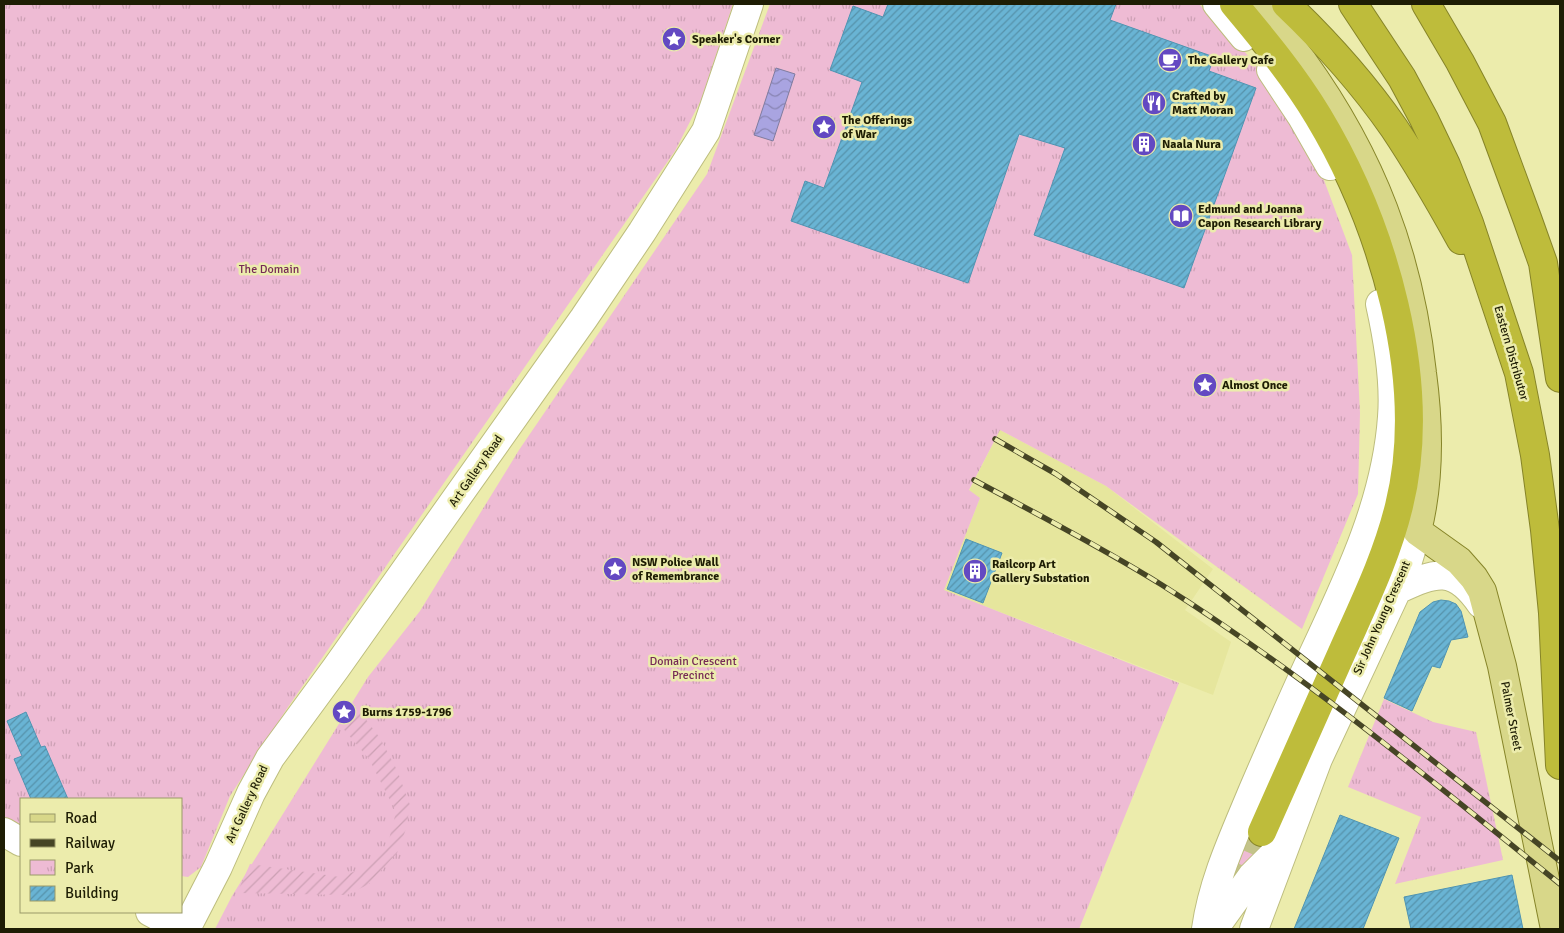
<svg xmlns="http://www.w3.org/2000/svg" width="1564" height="933" viewBox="0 0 1564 933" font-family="Signika,sans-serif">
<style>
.built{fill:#e6e69d}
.grass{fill:#eebbd4}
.park{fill:url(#park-tufts)}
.garden{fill:url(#garden-furrows)}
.water{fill:url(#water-waves);stroke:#7f7c9f}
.building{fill:url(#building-hatch);stroke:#4f94b2}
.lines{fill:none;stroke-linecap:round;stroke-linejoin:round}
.highway-tunnel{stroke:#c3c38a;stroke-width:28;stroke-dasharray:28 14;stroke-linecap:butt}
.minor-casing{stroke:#bdbd7e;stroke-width:30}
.major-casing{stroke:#868428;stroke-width:30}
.highway-casing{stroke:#868428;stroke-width:30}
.minor{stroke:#fff;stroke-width:28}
.major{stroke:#d8d789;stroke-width:28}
.highway{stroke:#bebc3b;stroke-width:28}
.rail-casing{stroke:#464525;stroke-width:5.5}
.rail{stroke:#ececac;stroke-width:4;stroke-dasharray:11;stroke-linecap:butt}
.labels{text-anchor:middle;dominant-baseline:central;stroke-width:5;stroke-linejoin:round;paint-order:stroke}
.poi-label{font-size:12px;font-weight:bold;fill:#1e1d04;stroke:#ececac;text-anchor:start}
.park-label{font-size:12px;fill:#762a56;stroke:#ececac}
.street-label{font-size:12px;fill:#1e1d04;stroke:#ececac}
</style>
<defs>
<pattern id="park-tufts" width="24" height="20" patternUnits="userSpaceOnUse" patternTransform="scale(1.25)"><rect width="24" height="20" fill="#eebbd4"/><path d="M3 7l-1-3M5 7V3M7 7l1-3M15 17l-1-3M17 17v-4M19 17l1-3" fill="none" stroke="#cca0b4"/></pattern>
<pattern id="garden-furrows" width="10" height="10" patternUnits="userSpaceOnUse" patternTransform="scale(1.25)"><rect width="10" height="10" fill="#eebbd4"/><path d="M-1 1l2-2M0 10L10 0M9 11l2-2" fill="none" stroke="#cca0b4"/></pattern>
<pattern id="water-waves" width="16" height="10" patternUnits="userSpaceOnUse" patternTransform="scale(1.25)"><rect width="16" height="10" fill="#a9a4e1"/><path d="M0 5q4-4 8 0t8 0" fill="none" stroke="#8985b4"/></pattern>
<pattern id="building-hatch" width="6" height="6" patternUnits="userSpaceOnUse" patternTransform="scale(1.25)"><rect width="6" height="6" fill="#69b4d4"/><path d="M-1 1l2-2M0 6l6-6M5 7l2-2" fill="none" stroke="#5692aa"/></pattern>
</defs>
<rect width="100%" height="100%" fill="#ececac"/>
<path class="built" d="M1000,430L1106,486L1213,569L1185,610L1231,642L1213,695L944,590L980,498L969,491Z"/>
<path class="grass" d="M1249,826L1272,837L1245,879L1228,872Z"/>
<path class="park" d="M4,4H733L701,100L675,151L288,707L230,796L201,867L188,877L181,876V799H21V829L4,820Z
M770,4H1199L1258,66L1285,105L1319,167L1352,255L1360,413L1358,494L1302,629L1106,486L1000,430L969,490L980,498L944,590L1179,683L1079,929H215L232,896L368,677L420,611L519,450L707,174Z
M1384,699L1433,722L1476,732L1503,860L1395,884L1421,817L1348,787Z"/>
<path class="garden" d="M358,709L380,738L397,770L410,805L406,829L397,853L369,884L347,895L237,893L250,864L340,877L361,869L387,847L396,812L369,759L341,726Z"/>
<path class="water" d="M776,68L795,74L773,141L754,135Z"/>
<path class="building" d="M888,4H1116L1110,20L1214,57L1209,71L1256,88L1184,288L1034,235L1065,148L1019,134L968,283L791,221L805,181L824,188L862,82L830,70L853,6L883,17Z
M966,539L1002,553L983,603L947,589Z
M1441,600L1449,601L1456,604L1461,611L1468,637L1451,640L1440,668L1432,666L1412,711L1384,698L1420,612L1433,602Z
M26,712L41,747L45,746L68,799H31L14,759L22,756L7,721Z
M1340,815L1399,838L1363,929H1294Z
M1512,875L1523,929H1411L1404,897Z"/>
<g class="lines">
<path class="highway-tunnel" d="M1236,893L1262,832"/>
<g class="minor-casing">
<path id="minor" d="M1217,4L1244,37
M1271,70L1302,117L1330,166
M1397,590C1436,572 1454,565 1481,604
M4,832L21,842
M150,912L182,929
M186,929L218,867L251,793L270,758L336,668L584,318L642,232L706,131L749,4
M1206,929C1213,880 1234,836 1253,790C1272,746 1291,702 1311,659C1347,582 1386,503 1392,417C1395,380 1388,340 1380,304
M1214,929L1252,876L1280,848
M1254,929L1318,759L1397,590L1405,571L1417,531"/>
</g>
<g class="major-casing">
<path id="major" d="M1254,4C1271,23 1288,42 1303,62C1372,158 1409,255 1422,373C1429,425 1430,479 1417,531L1459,561L1474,578L1482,591L1502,666L1555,929"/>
</g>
<g class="highway-casing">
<path id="highway" d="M1234,4C1264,40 1294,76 1318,116C1383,224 1430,381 1399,506C1387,556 1364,603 1343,650C1316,710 1289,771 1262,832
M1286,4C1326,42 1362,82 1394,128C1418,164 1440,202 1461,240
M1353,4L1402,78L1424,119L1446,165L1469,223L1519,373L1535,455L1545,530L1553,613L1560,765
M1426,4L1460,62L1492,123L1527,218L1543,263L1560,378"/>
</g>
<use href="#minor" class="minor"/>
<use href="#major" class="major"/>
<use href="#highway" class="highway"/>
<g class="rail-casing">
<path id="rail" d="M995,439L1056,474L1156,542L1560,861
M974,480C1037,514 1101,547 1162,585C1303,674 1431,780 1560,884"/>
</g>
<use href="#rail" class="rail"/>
</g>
<defs>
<g id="sight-disc" transform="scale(1.25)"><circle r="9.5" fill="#6349c2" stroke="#ececac"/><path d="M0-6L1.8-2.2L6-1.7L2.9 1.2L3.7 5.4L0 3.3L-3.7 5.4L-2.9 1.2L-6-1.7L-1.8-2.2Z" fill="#fff"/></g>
<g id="cafe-disc" transform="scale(1.25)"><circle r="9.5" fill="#6349c2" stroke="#ececac"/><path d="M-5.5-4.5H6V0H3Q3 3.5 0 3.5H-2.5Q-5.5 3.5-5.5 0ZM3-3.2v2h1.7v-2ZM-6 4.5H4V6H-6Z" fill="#fff"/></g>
<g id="restaurant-disc" transform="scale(1.25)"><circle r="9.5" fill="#6349c2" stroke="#ececac"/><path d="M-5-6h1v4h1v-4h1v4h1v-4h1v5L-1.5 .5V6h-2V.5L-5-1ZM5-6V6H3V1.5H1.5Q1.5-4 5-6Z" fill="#fff"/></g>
<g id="building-disc" transform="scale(1.25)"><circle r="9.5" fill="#6349c2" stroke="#ececac"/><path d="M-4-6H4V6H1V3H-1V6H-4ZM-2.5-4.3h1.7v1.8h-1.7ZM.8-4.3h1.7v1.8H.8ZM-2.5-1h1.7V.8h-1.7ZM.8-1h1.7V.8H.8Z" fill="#fff"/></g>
<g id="library-disc" transform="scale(1.25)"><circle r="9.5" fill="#6349c2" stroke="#ececac"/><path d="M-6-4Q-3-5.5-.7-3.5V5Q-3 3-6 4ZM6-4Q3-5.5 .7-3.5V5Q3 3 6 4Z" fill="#fff"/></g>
</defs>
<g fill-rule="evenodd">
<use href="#sight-disc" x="674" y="39"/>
<use href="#cafe-disc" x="1170" y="60"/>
<use href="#restaurant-disc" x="1154" y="103"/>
<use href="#sight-disc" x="824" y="127"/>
<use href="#building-disc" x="1144" y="144"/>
<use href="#library-disc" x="1181" y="216"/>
<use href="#sight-disc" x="1205" y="385"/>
<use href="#sight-disc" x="615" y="569"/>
<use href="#building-disc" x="975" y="571"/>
<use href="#sight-disc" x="344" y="712"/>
</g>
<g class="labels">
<g class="poi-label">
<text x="692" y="39">Speaker's Corner</text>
<text x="1188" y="60">The Gallery Cafe</text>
<text x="1172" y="96">Crafted by<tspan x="1172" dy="14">Matt Moran</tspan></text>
<text x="842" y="120">The Offerings<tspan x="842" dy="14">of War</tspan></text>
<text x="1162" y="144">Naala Nura</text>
<text x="1198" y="209">Edmund and Joanna<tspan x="1198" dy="14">Capon Research Library</tspan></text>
<text x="1222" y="385">Almost Once</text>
<text x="632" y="562">NSW Police Wall<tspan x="632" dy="14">of Remembrance</tspan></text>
<text x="992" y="564">Railcorp Art<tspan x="992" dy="14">Gallery Substation</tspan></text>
<text x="362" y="712">Burns 1759-1796</text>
</g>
<g class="park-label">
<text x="269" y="269">The Domain</text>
<text x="693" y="661">Domain Crescent<tspan x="693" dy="14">Precinct</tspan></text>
</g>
<g class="street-label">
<text transform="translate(1511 353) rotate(74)">Eastern Distributor</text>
<text transform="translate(476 471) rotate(-55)">Art Gallery Road</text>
<text transform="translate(1382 618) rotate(-66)">Sir John Young Crescent</text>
<text transform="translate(1511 716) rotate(79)">Palmer Street</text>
<text transform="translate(247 804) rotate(-65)">Art Gallery Road</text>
</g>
</g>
<rect width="1564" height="933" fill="none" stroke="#1e1d04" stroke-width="10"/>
<rect x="20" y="798" width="162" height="115" fill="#ececac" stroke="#9a9969"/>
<rect x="30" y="814" width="25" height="8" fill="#d8d789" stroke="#9a9969"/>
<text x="65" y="823" font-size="15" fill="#1e1d04">Road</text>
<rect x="30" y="839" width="25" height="8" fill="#464525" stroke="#9a9969"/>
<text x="65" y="848" font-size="15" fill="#1e1d04">Railway</text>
<rect x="30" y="860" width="25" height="15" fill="url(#park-tufts)" stroke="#9a9969"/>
<text x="65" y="873" font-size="15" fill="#1e1d04">Park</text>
<rect x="30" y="886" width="25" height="15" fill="url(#building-hatch)" stroke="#9a9969"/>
<text x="65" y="898" font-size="15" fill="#1e1d04">Building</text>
</svg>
